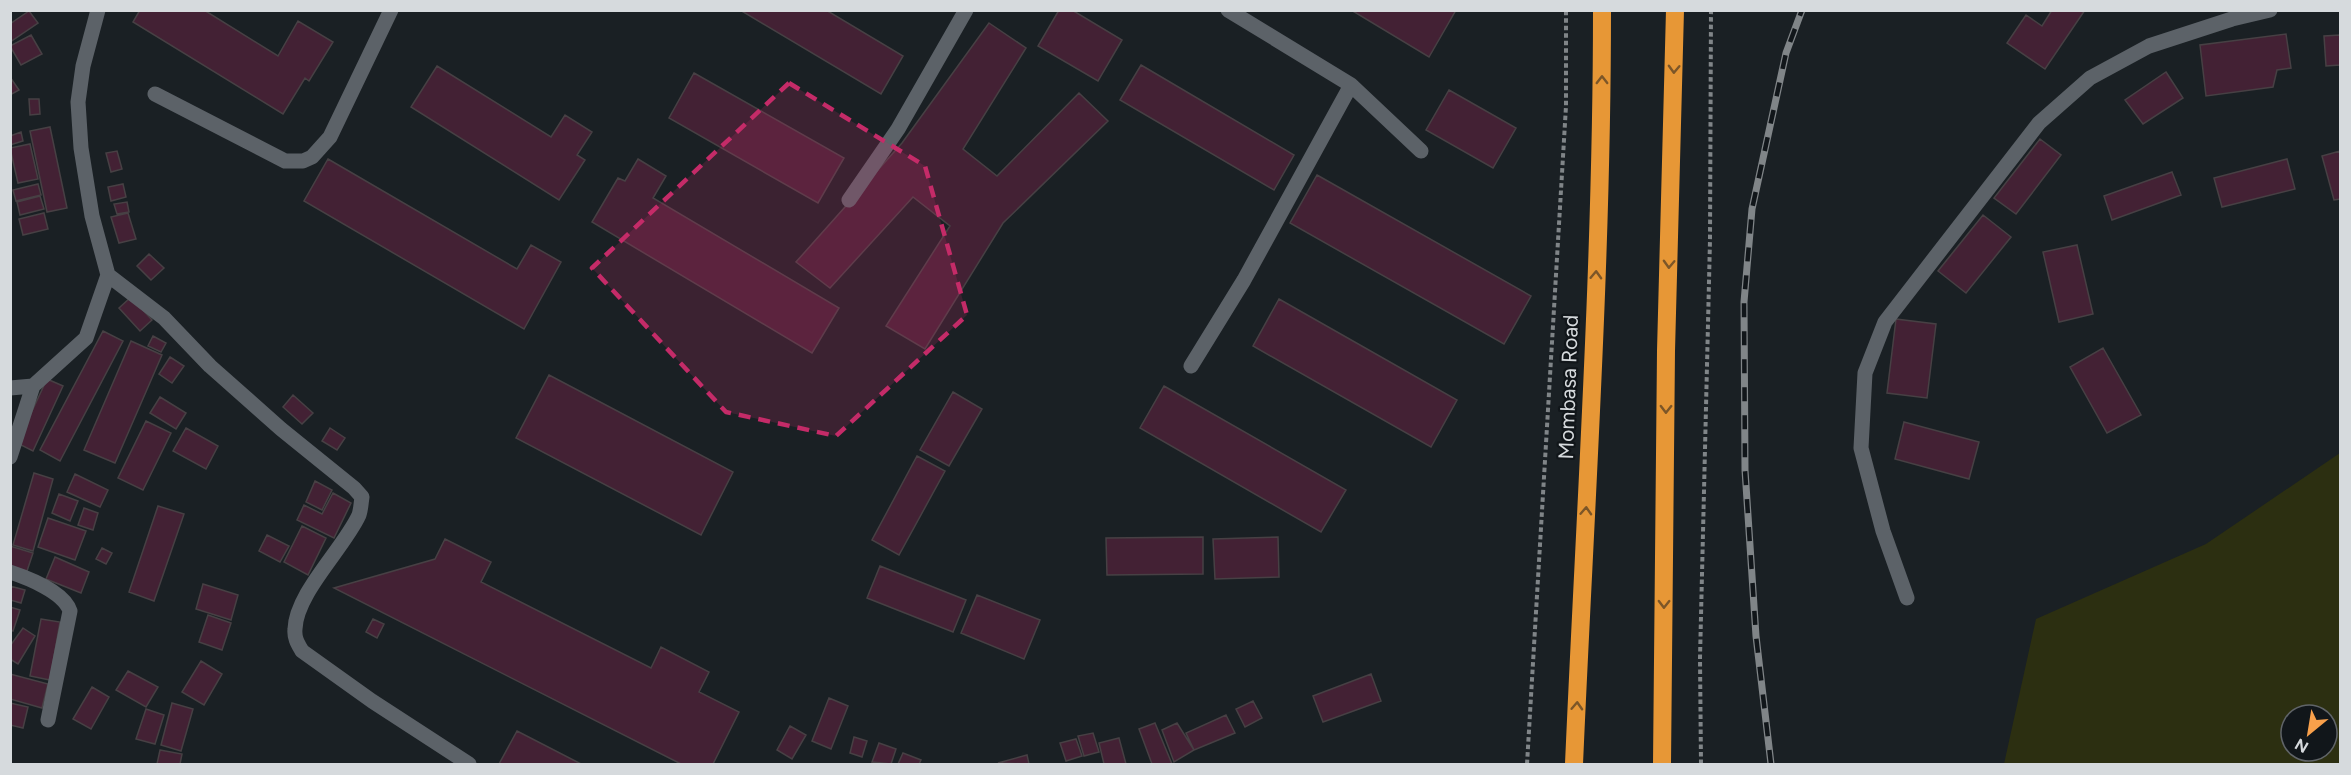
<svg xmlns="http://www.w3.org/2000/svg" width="2351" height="775" viewBox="0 0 2351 775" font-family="Figtree,sans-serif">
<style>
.green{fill:#2c2f11;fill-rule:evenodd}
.building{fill:#432134;stroke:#474044;stroke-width:1.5}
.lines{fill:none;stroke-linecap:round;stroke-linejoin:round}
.path{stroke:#808588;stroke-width:4;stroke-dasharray:4.5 3;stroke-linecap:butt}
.minor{stroke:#5c6268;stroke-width:15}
.highway{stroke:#e79736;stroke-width:18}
.rail-casing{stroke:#808588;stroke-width:7}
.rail{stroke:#11161a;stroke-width:4.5;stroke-dasharray:14;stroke-linecap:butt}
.oneway{stroke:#7c5628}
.marked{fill:#c42b68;fill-opacity:0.2;stroke:#c42b68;stroke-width:4.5;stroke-dasharray:12 8;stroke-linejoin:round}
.labels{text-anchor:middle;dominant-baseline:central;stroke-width:4.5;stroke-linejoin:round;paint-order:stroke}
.street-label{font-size:21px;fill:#d6dadd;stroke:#11161a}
</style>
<rect width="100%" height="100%" fill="#1a2024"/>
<path class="green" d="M2340,453V764H2004L2036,619L2206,544ZM2291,715H2327V751H2291Z"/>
<path class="building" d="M140,10H204L278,56L298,21L333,42L309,81L305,78L283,114L133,22Z
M740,10H826L903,56L881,94Z
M1059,10H1072L1122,40L1098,81L1038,46Z
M1351,10H1456L1429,57Z
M2052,10H2085L2045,69L2007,43L2026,15L2042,26Z
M29,11L38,23L10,42V24Z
M989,23L1026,48L963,149L997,176L1079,93L1108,121L1003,223L925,349L886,326L950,226L913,197L830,288L796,262L902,143Z
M2286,34L2291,68L2277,70L2273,87L2206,96L2200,45Z
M31,35L42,54L21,65L10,46Z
M2340,35V65L2326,66L2324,36Z
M1141,65L1294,155L1274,190L1120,100Z
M437,66L551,137L565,115L592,132L577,155L585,160L559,200L411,107Z
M2166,72L2183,98L2143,124L2125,100Z
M694,73L844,158L818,203L669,118Z
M10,77L19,90L10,95Z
M1449,90L1516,128L1493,168L1426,130Z
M29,99H39L40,114L30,115Z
M50,127L67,208L47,212L30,131Z
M21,132L23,141L10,145V136Z
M2040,139L2061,155L2016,214L1994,198Z
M30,144L38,179L18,183L10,148Z
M117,151L122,169L111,172L106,153Z
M2340,151V199L2334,200L2322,156Z
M328,159L517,269L531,245L561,262L524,329L304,201Z
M638,159L666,176L653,198L839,308L812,353L592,222L618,178L625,181Z
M2287,159L2295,189L2222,207L2214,178Z
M2172,172L2181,195L2112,220L2104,196Z
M1317,175L1531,296L1504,344L1290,223Z
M38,184L41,195L16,201L13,190Z
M123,184L126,197L111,201L108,187Z
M40,196L44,209L20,215L17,202Z
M127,202L129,212L117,214L114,204Z
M44,213L48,229L23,235L19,219Z
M128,213L136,239L119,243L111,217Z
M1983,215L2011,237L1966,293L1938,271Z
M2077,245L2093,314L2059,322L2043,252Z
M149,254L164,268L151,280L137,266Z
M131,297L152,320L140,331L119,308Z
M1279,299L1457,400L1431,447L1253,346Z
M1896,319L1936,324L1927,398L1887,393Z
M103,331L123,341L60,461L40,450Z
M153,336L166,343L161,352L148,346Z
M131,341L162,355L115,463L84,450Z
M2103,348L2141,415L2107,433L2070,367Z
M170,357L184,366L172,383L159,374Z
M549,375L733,472L701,535L516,438Z
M47,379L63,386L33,451L17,443Z
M1164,386L1346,490L1321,532L1140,428Z
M953,392L982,409L949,466L920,450Z
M293,395L313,413L302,424L283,407Z
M160,397L186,413L176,429L150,413Z
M146,421L171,433L143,490L118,478Z
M1904,422L1979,442L1969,479L1895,459Z
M186,428L218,446L206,469L173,451Z
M330,428L345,438L337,450L322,441Z
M917,456L945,471L899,555L872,540Z
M34,473L53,479L33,551L13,545Z
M75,474L108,490L100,507L67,492Z
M315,481L332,490L322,510L306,502Z
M333,493L351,503L334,538L297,520L304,505L322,514Z
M59,494L78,501L70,521L52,513Z
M158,506L184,514L154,601L129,592Z
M84,508L98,513L93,530L78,525Z
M48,518L86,531L75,560L38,547Z
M302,526L326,538L308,575L284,562Z
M267,535L289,546L280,562L259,551Z
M1203,537V574L1107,575L1106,538Z
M1278,537L1279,577L1215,579L1213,539Z
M445,539L491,562L481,582L651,668L661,647L709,672L699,692L739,712L713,764H681L334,588L435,559Z
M10,546L33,553L26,574L10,569Z
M102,548L112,553L106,564L96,559Z
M55,557L89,572L81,593L46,579Z
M880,566L966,600L953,632L867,598Z
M203,584L238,595L231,620L196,609Z
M10,586L25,590L21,603L10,600Z
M977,595L1040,620L1024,659L961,633Z
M10,607L20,610L13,631L10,630Z
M208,615L231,623L222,650L199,642Z
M41,619L60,622L50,680L30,676Z
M373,619L384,624L377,638L366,632Z
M23,628L35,636L18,664L10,659V646Z
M201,661L222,674L204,705L182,692Z
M128,671L158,687L146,707L116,690Z
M10,674L48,684L42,708L10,699Z
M1371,674L1381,701L1323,722L1313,696Z
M92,687L109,697L91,729L73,719Z
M829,698L848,706L831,749L812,741Z
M1253,701L1262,718L1245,727L1236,709Z
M10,703L28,707L23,728L10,725Z
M172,703L193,709L181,751L161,745Z
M146,709L164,715L155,744L136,739Z
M1226,715L1235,733L1194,750L1186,733Z
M1155,723L1172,764H1152L1139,729Z
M1177,723L1194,750L1174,762L1162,730Z
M790,726L806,735L792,759L777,750Z
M517,731L581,764H499Z
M1093,733L1099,752L1084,756L1078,736Z
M854,737L867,741L862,757L850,753Z
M1119,738L1126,764H1104L1099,743Z
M1076,739L1082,756L1066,761L1060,743Z
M879,743L896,749L891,764L872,762Z
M160,750L182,754L180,764H157Z
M903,753L921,760L919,764H898Z
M1027,755L1029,764L998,763Z"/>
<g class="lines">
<path class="path" d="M1527,764L1566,106V10
M1701,764L1700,658L1710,240L1711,10"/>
<path class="minor" d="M98,10L83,66L78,102L81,148L92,216L108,275L164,318L210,366L281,429L354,488L362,497C361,503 361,509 359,515C344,548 296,593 295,629C294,638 298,644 302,651L372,701L469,764
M1228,10L1351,85L1421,151
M155,94L285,161H303L312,157L330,137L391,10
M849,200L898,129L966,10
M1191,366L1244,280L1351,85
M10,388L33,386
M10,457L33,386L86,338L108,275
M10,572C28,578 64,592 70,611L48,720
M1907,598L1883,531L1861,448L1865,373L1885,322L2039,123L2090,78L2149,46L2232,19L2270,10"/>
<path class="highway" d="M1574,764C1585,513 1602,262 1602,10
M1662,764L1666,351L1675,10"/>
<g class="rail-casing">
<path id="rail" d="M1771,764L1756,636L1745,470L1744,302L1752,209L1786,53L1802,10"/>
</g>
<use href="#rail" class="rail"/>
</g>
<defs><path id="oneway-chevron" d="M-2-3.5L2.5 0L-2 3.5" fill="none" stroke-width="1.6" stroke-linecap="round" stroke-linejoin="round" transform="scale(1.5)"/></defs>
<g class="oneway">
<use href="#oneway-chevron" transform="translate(1674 69) rotate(92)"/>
<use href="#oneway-chevron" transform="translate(1602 80) rotate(-90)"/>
<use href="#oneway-chevron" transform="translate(1669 264) rotate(92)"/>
<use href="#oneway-chevron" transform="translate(1596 275) rotate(-88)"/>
<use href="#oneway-chevron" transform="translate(1666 409) rotate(91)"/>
<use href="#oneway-chevron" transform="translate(1586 511) rotate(-87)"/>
<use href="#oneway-chevron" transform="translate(1664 604) rotate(91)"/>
<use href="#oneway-chevron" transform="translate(1577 706) rotate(-87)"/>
</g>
<path class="marked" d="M789,83L925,166L967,315L836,436L726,412L592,268Z"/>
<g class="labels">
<g class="street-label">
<text transform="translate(1568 387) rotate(-88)">Mombasa Road</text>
</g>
</g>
<rect width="2351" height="775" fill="none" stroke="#d6dadd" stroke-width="24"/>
<g transform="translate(2309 733) rotate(210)"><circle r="28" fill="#11161a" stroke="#606468" stroke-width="1.5"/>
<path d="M0-4.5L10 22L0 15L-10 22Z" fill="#f8a04b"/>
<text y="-9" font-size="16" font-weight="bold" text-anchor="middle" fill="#d6dadd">N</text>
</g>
</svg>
